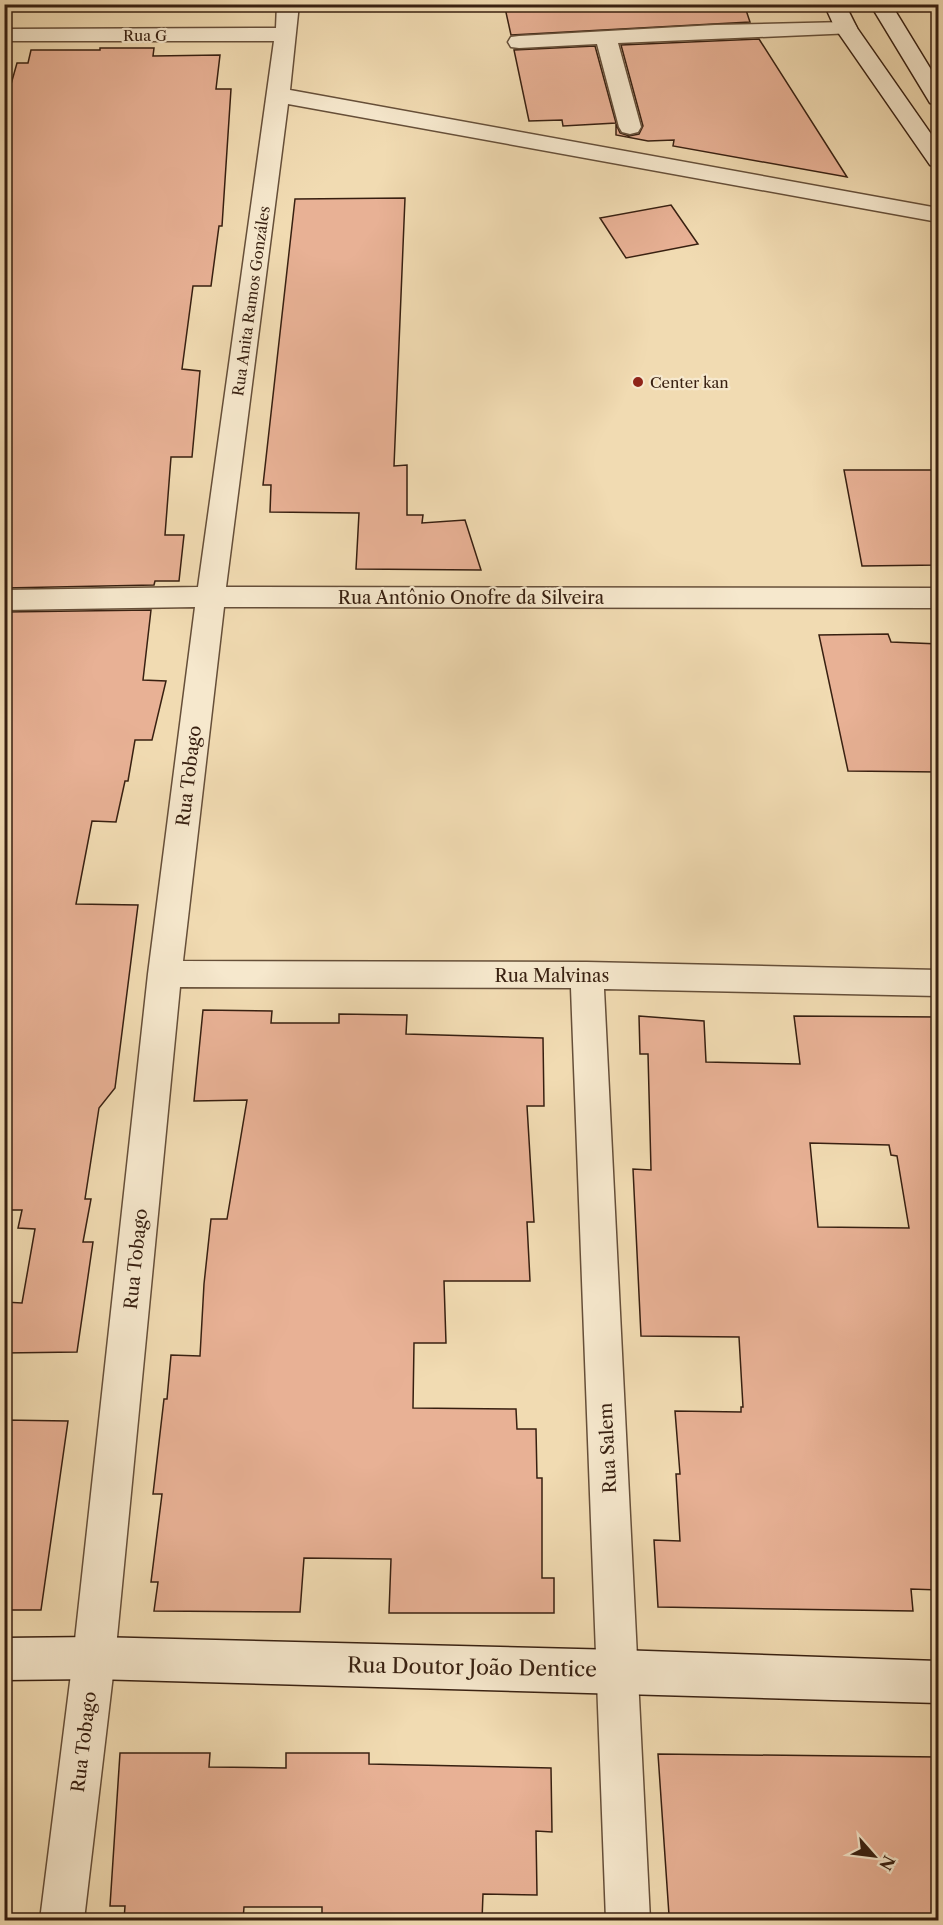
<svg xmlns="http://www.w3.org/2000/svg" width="943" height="1925" viewBox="0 0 943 1925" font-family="'Libre Caslon Text',serif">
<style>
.building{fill:#e8b195;stroke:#382011;stroke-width:1.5;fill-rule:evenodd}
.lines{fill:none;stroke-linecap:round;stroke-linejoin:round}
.street-casing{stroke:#664f39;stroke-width:3}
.secondary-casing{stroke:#382011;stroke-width:3}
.street{fill:#f6e8cd;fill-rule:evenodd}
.secondary{fill:#f6e8cd;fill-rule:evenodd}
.poi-dot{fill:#8f2418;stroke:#f6e8cd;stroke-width:2}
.labels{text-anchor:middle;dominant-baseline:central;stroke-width:4.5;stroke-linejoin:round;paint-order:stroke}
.far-street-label{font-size:15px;fill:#382011;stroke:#f6e8cd}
.far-poi-label{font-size:15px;fill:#382011;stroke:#f6e8cd;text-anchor:start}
.street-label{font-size:18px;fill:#382011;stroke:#f6e8cd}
.near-street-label{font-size:21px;fill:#382011;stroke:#f6e8cd}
</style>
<rect width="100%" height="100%" fill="#f1dbb2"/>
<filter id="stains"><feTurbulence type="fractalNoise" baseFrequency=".00333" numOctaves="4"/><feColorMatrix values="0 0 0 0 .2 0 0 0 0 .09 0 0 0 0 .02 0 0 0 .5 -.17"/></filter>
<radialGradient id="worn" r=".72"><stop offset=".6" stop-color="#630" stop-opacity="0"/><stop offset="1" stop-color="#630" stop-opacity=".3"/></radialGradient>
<path class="building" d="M518,4H744L750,22L511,35L505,8L519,7Z
M759,39L847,177L673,146L674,140L648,141L616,135V124L620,133L629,136L639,134L643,126L621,45Z
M595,46L616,123L563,126L562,120L529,121L514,50Z
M100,48H154L153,56L220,55L216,89H231L222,226H219L211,286H193L182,369L200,371L192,457H171L165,535H184L179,581H155L154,585L4,588V109L17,63H28L31,50H100Z
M405,198L394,466L407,465V515H423L422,523L465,520L481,570L356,569L359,513L270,512L271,485H263L295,199Z
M671,205L698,244L626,258L600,218Z
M844,470H939V565L862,566Z
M151,610L143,680L166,681L152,740H135L128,781H125L116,822L92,821L76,904L138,905L115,1088L99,1108L85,1199H91L83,1242H93L77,1352L4,1353V1302L22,1303L35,1229L18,1228L22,1210H4V612Z
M888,634L891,642L939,644V772L848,771L819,635Z
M203,1010L272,1011L271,1023H339V1014L407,1015L406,1034L543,1038L544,1106H527L534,1222H527L530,1281H444L446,1343H414L413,1408L516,1409L517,1429H536L537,1478H542V1578H554V1613H389L391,1559L304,1558L300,1612L154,1611L158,1582H151L162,1494H153L164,1399H167L171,1355L200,1356L204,1284L211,1219H227L247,1100L194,1101Z
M639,1016L704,1021L706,1062L800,1064L794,1016L939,1017V1590L911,1589L913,1611L658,1607L654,1540L680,1541L676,1474H680L675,1411L741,1412V1407H743L739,1337L641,1336L633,1169L651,1170L648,1054H640ZM810,1143L889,1145L891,1155L897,1156L909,1228L818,1227Z
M4,1420L68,1421L41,1610H4Z
M120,1753H210L209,1767L286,1768V1753H369V1764L551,1768L552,1832L536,1831L537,1895L483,1894L482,1920H322V1907H244L243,1920H124L125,1906H110Z
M658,1754L939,1757V1919L820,1920L819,1915H669Z"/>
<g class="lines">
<g class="street-casing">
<path id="street" d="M277,4H299L290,90L938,208V222L288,104L226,587L938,588V608L224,607L183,961L587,962L938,970V996L604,989L650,1920H606L571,988L180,987L115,1658L84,1920H40L73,1658L148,974L195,607L4,610V590L198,587L274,41H4V29L276,28Z
M846,22L854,23L857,28L854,33L618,43L641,127L638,132L630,134L622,132L619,127L597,44L519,48L511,47L508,42L511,37L519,36L715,25Z"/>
</g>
<g class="secondary-casing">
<path id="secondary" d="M824,4H845L857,28L938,144V167L930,165L835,28Z
M870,4H891L938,81V105L930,103L927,98Z
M94,1637L618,1650L938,1661V1703L94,1679L4,1680V1638Z"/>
</g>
<use href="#street" class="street"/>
<use href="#secondary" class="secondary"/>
</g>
<circle class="poi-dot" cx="638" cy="382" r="6"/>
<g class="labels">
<g class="far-street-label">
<text x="145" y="35">Rua G</text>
<text transform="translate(251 301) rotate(-82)">Rua Anita Ramos Gonzáles</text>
</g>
<g class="far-poi-label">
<text x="650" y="382">Center kan</text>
</g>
<g class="street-label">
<text x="471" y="598">Rua Antônio Onofre da Silveira</text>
<text transform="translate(189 776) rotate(-83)">Rua Tobago</text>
<text x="552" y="976">Rua Malvinas</text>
<text transform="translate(136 1259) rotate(-84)">Rua Tobago</text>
<text transform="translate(608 1448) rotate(-93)">Rua Salem</text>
<text transform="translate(84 1742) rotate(-83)">Rua Tobago</text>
</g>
<g class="near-street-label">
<text transform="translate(472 1667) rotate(1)">Rua Doutor João Dentice</text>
</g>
</g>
<rect width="943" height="1925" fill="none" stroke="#f1dbb2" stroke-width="24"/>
<rect x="6" y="6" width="931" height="1913" fill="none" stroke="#382011" stroke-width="3"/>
<rect x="12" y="12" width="919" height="1901" fill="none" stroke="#382011" stroke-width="1.5"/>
<g transform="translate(874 1856) rotate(118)" stroke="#f6e8cd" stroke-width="4.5" paint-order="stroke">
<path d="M0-4.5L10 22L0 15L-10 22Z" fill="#382011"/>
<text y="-9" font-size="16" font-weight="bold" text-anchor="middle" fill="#382011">N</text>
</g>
<rect width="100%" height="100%" filter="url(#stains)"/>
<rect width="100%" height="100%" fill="url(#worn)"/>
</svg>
